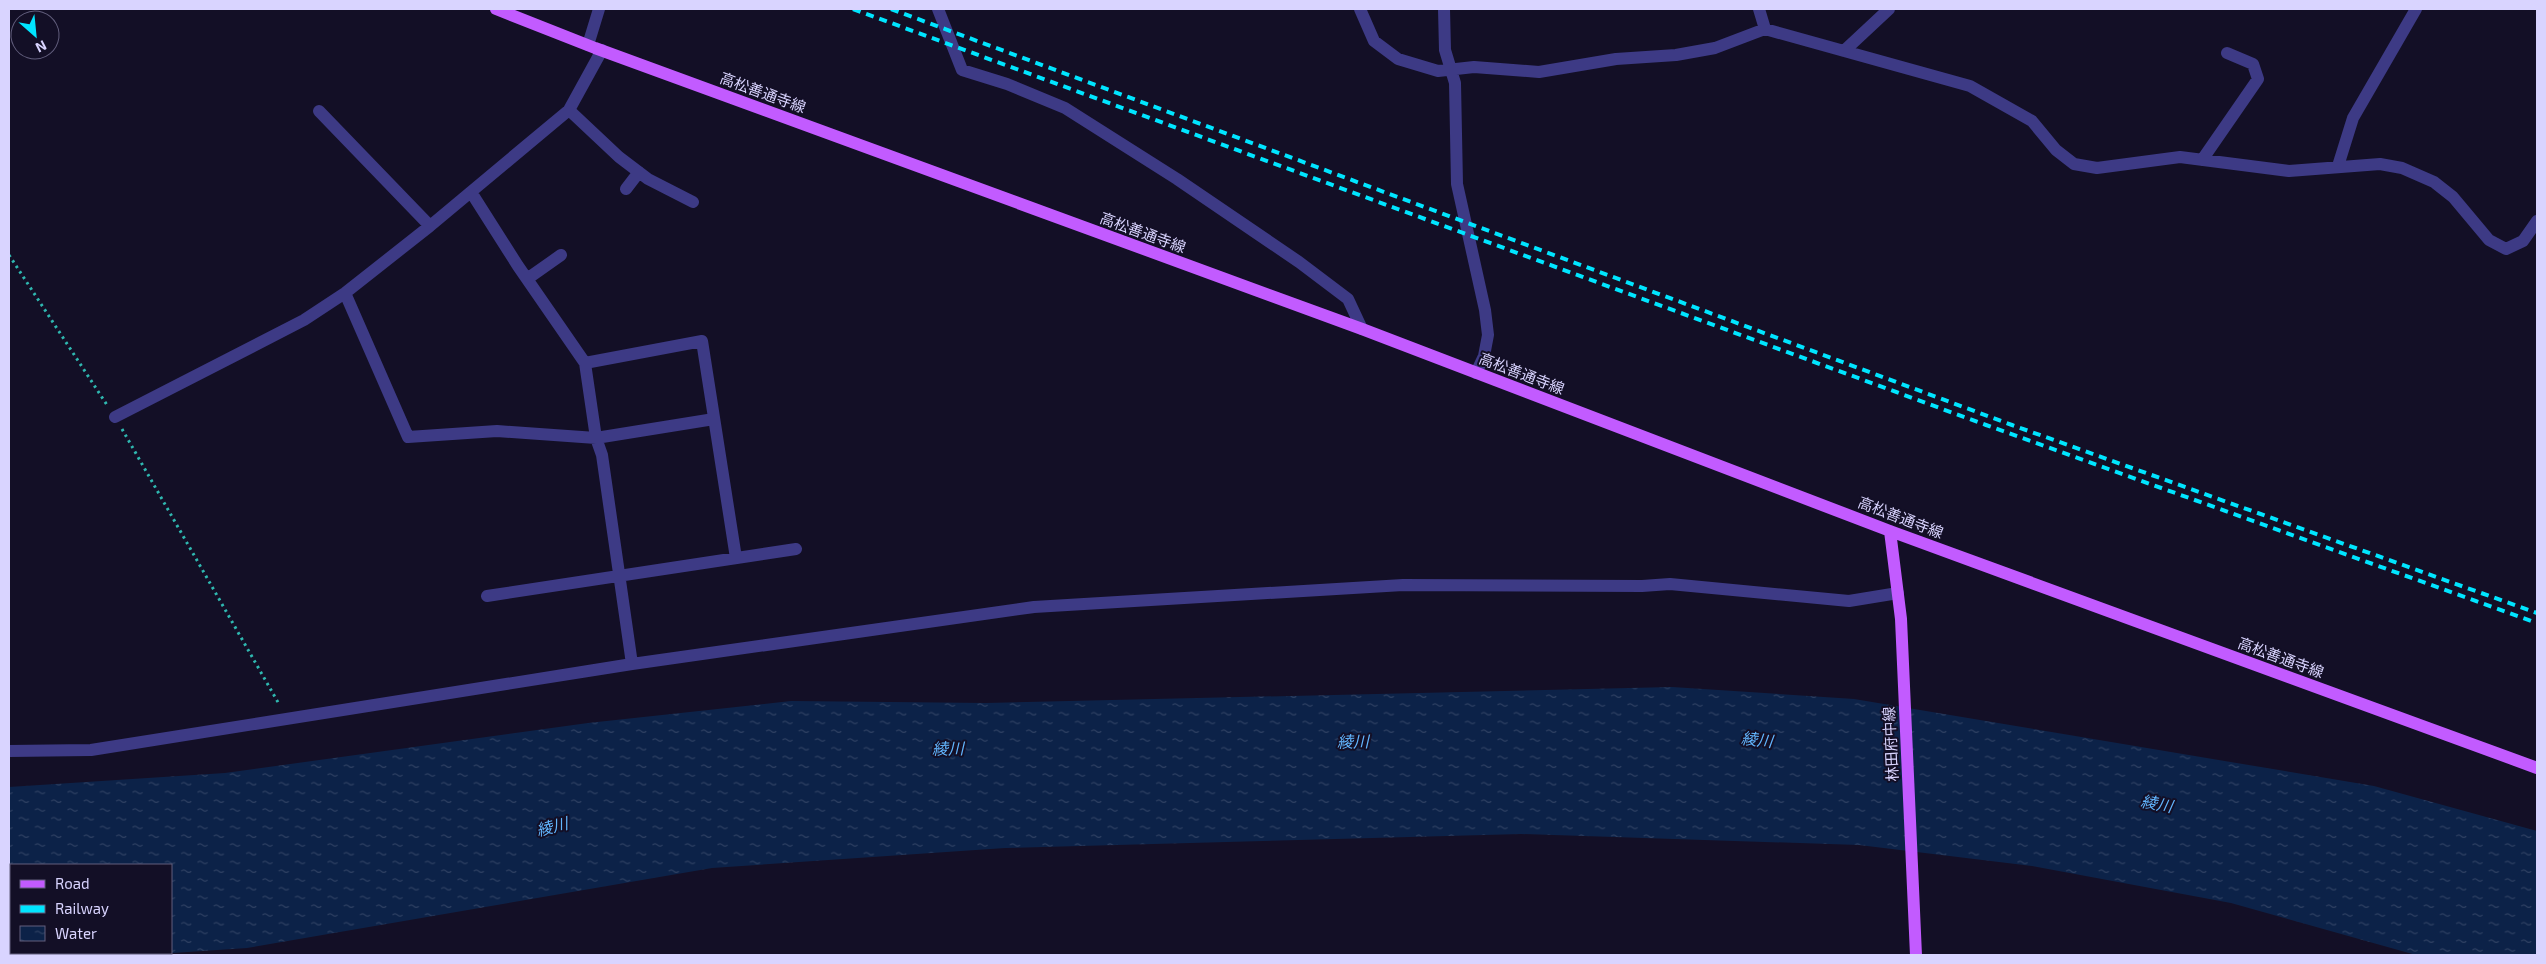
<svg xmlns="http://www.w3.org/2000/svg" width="2546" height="964" viewBox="0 0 2546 964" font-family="'Exo 2','Noto Sans JP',sans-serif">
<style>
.water{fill:url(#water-ripples);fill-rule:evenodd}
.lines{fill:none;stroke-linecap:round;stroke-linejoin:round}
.path{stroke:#2fb8b0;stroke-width:3;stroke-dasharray:2.5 4;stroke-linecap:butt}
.minor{stroke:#3d3a85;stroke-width:12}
.major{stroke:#c25bff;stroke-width:12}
.rail{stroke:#00e5ff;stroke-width:4;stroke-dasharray:8 6;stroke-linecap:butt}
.labels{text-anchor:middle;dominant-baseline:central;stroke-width:4;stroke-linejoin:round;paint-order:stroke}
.street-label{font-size:15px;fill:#d9d4ff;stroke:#130f26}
.water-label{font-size:16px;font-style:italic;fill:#62b6ff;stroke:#130f26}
</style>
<defs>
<pattern id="water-ripples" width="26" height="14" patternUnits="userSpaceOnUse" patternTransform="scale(1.25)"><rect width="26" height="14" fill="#0c2248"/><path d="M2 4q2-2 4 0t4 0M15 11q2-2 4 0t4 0" fill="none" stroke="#2f4163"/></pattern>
</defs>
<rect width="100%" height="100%" fill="#130f26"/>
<path class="water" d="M1672,687L1854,699L2374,786L2537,831V955H2416L2231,903L2032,866L1859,845L1521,834L1005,848L712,868L247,948L143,955H9V787L225,773L588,723L791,701L986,703ZM11,865H171V953H11Z"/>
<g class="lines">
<path class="path" d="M9,255L107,405
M122,429L279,704"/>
<path class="minor" d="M938,9L962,70L1007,84L1065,108L1177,179L1299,262L1348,299L1362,329
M1360,9L1374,41L1398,59L1438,71L1474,67L1539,72L1616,59L1676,55L1715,48L1765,29L1970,86L2032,121L2056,150L2074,164L2097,168L2180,157L2289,171L2380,164L2402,168L2434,182L2453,197L2489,240L2506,249L2523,241L2537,221
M1444,9L1445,50L1455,83L1457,184L1485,310L1488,335L1484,356L1476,373
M1759,9L1765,29
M588,45L599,9
M1844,51L1889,9
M569,110L619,157L648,179L693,202
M319,111L430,226
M2202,160L2258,79L2253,64L2227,53
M2338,166L2353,118L2416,9
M626,189L639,172
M471,192L518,266L585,363L596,438L602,455L632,664
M527,279L561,255
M345,293L408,437L497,431L596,438L714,419
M585,363L702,341L736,558
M115,417L304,320L345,293L430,226L569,110L602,50
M487,596L796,549
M9,751L91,750L632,664L1034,607L1403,585L1642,586L1670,584L1849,601L1898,593"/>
<path class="major" d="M496,9L595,48L1362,329L1890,531L2537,768
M1890,531L1901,619L1916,955"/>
<path class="rail" d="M853,9L1986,425L2537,623
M891,9L2012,425L2537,613"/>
</g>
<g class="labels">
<g class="street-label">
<text transform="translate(763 92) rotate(20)">高松善通寺線</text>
<text transform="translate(1143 232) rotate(20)">高松善通寺線</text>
<text transform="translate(1522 373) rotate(21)">高松善通寺線</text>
<text transform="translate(1901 517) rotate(21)">高松善通寺線</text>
<text transform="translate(2281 657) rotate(20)">高松善通寺線</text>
<text transform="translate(1890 744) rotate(-93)">林田府中線</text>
</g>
<g class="water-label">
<text transform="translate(1757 739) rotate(6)">綾川</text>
<text transform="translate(1353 741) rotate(-1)">綾川</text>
<text transform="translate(948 748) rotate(-1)">綾川</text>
<text transform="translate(2157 803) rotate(10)">綾川</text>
<text transform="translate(552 826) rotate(-14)">綾川</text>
</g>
</g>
<rect width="2546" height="964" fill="none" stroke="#d9d4ff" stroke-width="20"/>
<rect x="10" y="864" width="162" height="90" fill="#130f26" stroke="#625e7d"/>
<rect x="20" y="880" width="25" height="8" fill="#c25bff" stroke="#625e7d"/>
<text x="55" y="889" font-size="15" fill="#d9d4ff">Road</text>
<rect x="20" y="905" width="25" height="8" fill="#00e5ff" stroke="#625e7d"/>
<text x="55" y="914" font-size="15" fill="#d9d4ff">Railway</text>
<rect x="20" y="926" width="25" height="15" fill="url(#water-ripples)" stroke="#625e7d"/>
<text x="55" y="939" font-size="15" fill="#d9d4ff">Water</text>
<g transform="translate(35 35) rotate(153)"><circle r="24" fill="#130f26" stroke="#625e7d"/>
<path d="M0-4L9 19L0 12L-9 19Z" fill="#00e5ff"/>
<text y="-8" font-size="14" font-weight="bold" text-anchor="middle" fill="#d9d4ff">N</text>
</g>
</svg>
